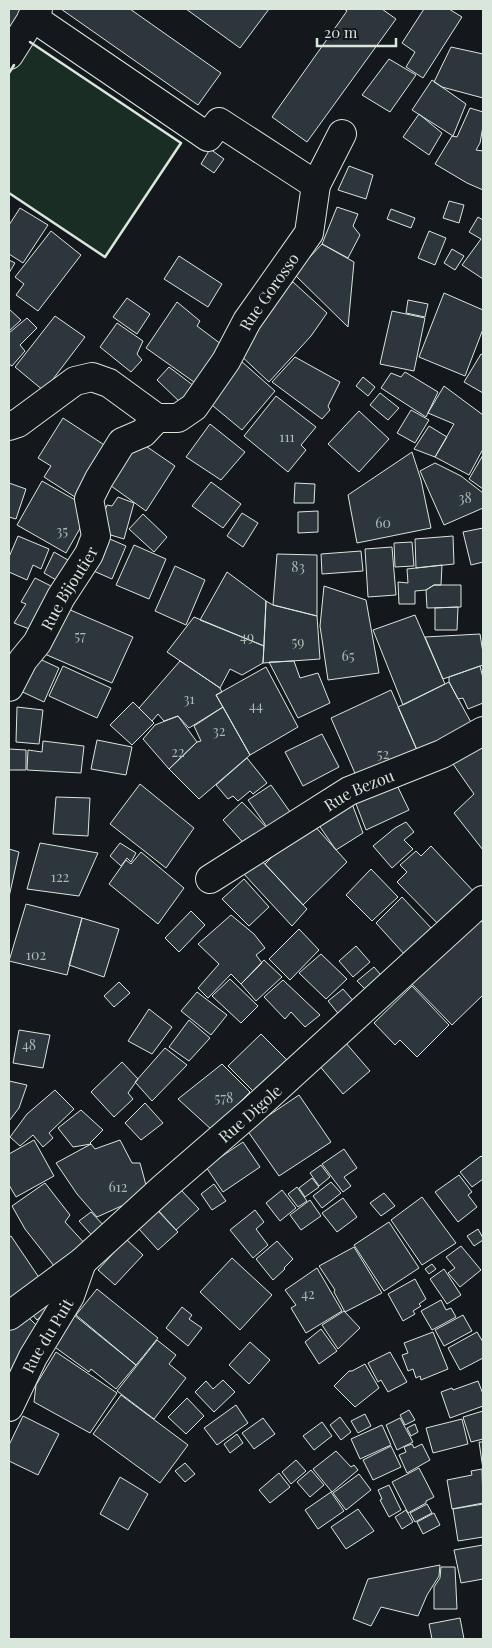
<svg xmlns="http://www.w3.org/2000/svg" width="492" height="1648" viewBox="0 0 492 1648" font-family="'Playfair Display',serif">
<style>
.green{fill:#1a2d24;stroke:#939e99}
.building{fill:#2c363c;stroke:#d8e6dc}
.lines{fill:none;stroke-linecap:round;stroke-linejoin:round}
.minor-casing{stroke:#d8e6dc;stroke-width:30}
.minor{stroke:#14181c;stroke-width:28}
.wall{stroke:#d8e6dc;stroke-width:2.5}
.labels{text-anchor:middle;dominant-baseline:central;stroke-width:4;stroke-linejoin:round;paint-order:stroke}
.number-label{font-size:14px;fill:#adbab4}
.street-label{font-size:16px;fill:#d8e6dc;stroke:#14181c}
</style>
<rect width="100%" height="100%" fill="#14181c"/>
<path class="green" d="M30,42L181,143L105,257L9,193V73Z"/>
<path class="building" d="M9,9H27L14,30L9,27Z
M61,9H130L221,73L198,105Z
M186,9H269L240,48Z
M344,9H382L396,19L307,142L272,117L347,11Z
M424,9H449L462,17L423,78L406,67L415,52L402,43Z
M451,47L483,54V98L442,87L434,82Z
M389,59L416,75L390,112L362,95Z
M432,80L466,104L453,136L412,110Z
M470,108L483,112V126L480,143L476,150L483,151V190L467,183L435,164L452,136L457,137Z
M419,114L442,133L429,155L403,137Z
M210,149L224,159L214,173L201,164Z
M349,166L373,175L366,199L338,190Z
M449,201L464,205L459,223L443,218Z
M337,207L358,214L353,226L360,235L348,258L322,244Z
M20,208L48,225L23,263L9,254V225Z
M391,209L415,218L411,228L387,219Z
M478,217L483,220V279L462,265L481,239L469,232Z
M51,231L81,255L38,311L16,295L24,284L15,277Z
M429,231L446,238L435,265L418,258Z
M322,244L354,262L348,327L294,274Z
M452,249L464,256L455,270L444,263Z
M179,256L222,284L208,307L164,279Z
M9,260L15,263L9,273Z
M293,282L327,313L311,336L269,382L237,352L260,327L253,320Z
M444,293L483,310V329L465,376L419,357Z
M127,298L150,314L137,334L113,317Z
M408,300L428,304L425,317L406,313Z
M177,302L200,321L197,326L225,347L201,387L146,348Z
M9,309L21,320L9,331Z
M392,311L425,318L414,371L380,364Z
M55,316L85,337L44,391L15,367Z
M27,318L37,328L20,345L25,351L12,366L9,364V333Z
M117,323L143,341L137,354L142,360L131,372L100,347Z
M481,354L483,355V393L464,382Z
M295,357L340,382L328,406L330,410L322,419L272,382Z
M241,361L275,391L242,430L207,401Z
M169,367L198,389L184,406L157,380Z
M405,372L438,392L426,417L381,388L391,373L401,377Z
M363,377L375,387L368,396L356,386Z
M444,386L483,415V449L469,475L435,457L454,424L428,413Z
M380,393L399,408L388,420L370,405Z
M276,396L316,427L301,445L306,450L288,472L244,436Z
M411,410L429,420L415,443L397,433Z
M359,411L389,439L359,472L328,444Z
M63,418L109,448L78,499L44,477L51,466L38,458Z
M210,424L245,452L221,480L186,457Z
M429,426L447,437L435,457L414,449Z
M137,440L175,466L146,511L107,483Z
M412,452L421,480L431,528L357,543L348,495Z
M483,455V489L469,479Z
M435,463L461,476L483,493V508L444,525L420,471Z
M42,481L91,509L66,553L17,525Z
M211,482L241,504L223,528L192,506Z
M9,483L26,489L16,519L9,517Z
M295,483L315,484L314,503H294Z
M118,497L134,503L124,539L104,533L103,516L107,505L112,506Z
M318,511V532L298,533V512Z
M242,513L258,523L243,547L227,536Z
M143,514L167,537L154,552L129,529Z
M483,528V562L471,565L463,532Z
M18,536L49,549L41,569L33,565L27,580L9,572V557Z
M103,536L126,546L112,579L89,569Z
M453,536L454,564L416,568L415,539Z
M412,542L414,566L395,567L394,543Z
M134,545L166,559L149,599L116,585Z
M392,547L396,595L368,597L365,549Z
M361,551L363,571L322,574L321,554Z
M54,552L75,564L65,585L44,573Z
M277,554L317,555V616L273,605Z
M442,565L441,585H434L426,590L415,591V604H399L398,582L408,583L407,569Z
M175,566L205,580L186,625L155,611Z
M227,572L266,601L264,646L200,620Z
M35,578L57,589L37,632L14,623L26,604L21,602Z
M434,585H461V607L427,608L426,590Z
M324,586L366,600L379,673L328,680L320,626Z
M266,601L273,605L317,616L320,659L263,663Z
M61,606L133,637L112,683L40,652Z
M458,607L457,630H435V608Z
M415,615L445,684L403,705L373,630Z
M194,617L264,646L263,663L242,675L230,669L220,688L167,652Z
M480,634L483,653V665L443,679L425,637Z
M31,655L59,668L44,702L14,688Z
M180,661L220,688L222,692L216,695L223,707L189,728L178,716L164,721L158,714L152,721L139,708Z
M294,661L300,678L318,673L330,703L298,718L269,662Z
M63,666L111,688L97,718L49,696Z
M480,666L483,678V703L468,709L463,698L458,699L449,682V677Z
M266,667L298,727L250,755L216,695Z
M449,682L473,726L417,750L398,707Z
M391,690L417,750L357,778L331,718Z
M133,702L154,723L132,745L110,725Z
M17,707L43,710L39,744L16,742Z
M223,707L250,755L199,799L169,769L197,742L201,741L194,726Z
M178,716L197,742L169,769L143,739L155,725Z
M322,734L339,767L303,786L285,752Z
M97,740L132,747L126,775L91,769Z
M43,741L84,746L81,773L27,770L28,750L42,752Z
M480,745L483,748V850L454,813L474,794L453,764Z
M9,749L26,750V770H9Z
M247,758L267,783L253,794L250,791L238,801L233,796L228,799L216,785Z
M394,779L409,810L366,830L353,796Z
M140,784L194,828L166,868L110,824Z
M271,785L293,816L269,830L248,800Z
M56,797L90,798L88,836L53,834Z
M351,801L363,833L336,850L316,821Z
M242,802L269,830L247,847L223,820Z
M406,822L414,832L404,840L413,849L392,868L373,846L395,828Z
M312,823L347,862L303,905L265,864L299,830Z
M40,843L98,853L79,896L27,889Z
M120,843L136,853L131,862L127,858L121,866L110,856Z
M431,846L477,895L444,930L397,882L407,872L400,865L416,851L421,856Z
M9,849L19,852L9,897Z
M141,852L184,888L158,924L109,884L126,860L131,864Z
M259,858L307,909L292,926L243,873Z
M371,869L398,897L372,921L346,895Z
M244,879L269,907L249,926L222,899Z
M402,897L432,929L405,955L376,923Z
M26,904L82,918L67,975L9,961Z
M191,911L205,925L179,952L165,938Z
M231,915L254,934L265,948L256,955L262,963L241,984L231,974L208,998L198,988L219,964L198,944Z
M477,916L483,923V995L452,1025L409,981Z
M82,918L119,929L104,977L69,965Z
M299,929L319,950L290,980L269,959Z
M356,946L370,962L353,977L339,961Z
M321,954L347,979L326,999L299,973Z
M264,960L282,977L256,1001L241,984Z
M374,967L386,981L371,995L357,981Z
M230,979L258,1006L241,1023L212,996Z
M283,980L320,1015L305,1027L291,1012L285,1019L264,997Z
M119,982L130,993L114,1007L104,996Z
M412,986L449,1025L417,1057L400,1040L395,1045L374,1023Z
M343,989L356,1004L341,1017L328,1001Z
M197,992L227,1015L211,1035L181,1011Z
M149,1009L172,1027L152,1054L128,1041Z
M189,1020L210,1038L189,1061L169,1047Z
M19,1030L50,1035L43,1068L13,1063Z
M261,1034L288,1061L256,1094L228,1066Z
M345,1042L370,1071L343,1094L318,1064Z
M165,1048L187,1065L152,1101L135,1082Z
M122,1062L138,1079L128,1093L133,1099L114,1117L91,1092Z
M222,1064L250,1092L212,1130L178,1099Z
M9,1081L27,1085L19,1108L9,1121Z
M55,1090L74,1109L49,1133L53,1138L43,1147L33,1135L20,1146L10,1137L27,1114Z
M299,1095L331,1142L279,1176L247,1130Z
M145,1103L163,1123L141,1140L125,1123Z
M81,1110L103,1130L90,1143L91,1144L73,1147L58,1128Z
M34,1140L54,1176L16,1197L9,1185V1154Z
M120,1140L132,1163H140L149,1196L137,1199L97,1217L77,1194L56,1163L91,1144L95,1149Z
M243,1142L260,1167L223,1192L206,1167Z
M344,1149L357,1168L344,1177L351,1186L343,1192L322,1164Z
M481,1156L483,1158V1179L472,1187L460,1172Z
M321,1165L330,1177L319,1186L310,1173Z
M459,1175L472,1192L468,1195L477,1207L458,1222L435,1192Z
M312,1178L319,1187L305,1197L299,1188Z
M331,1182L341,1193L322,1208L313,1196Z
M45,1183L70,1215L65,1222L88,1247L58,1271L25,1229L12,1206Z
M214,1184L226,1201L212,1210L201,1194Z
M297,1187L307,1201L298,1207L288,1194Z
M181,1190L199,1209L176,1230L158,1210Z
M282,1190L296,1208L280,1221L266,1203Z
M384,1193L395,1206L381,1216L370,1203Z
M422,1197L456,1243L422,1265L391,1220Z
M343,1198L357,1217L337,1232L322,1213Z
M310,1200L321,1216L301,1230L290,1215Z
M255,1210L264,1222L256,1229L268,1245L253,1258L230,1230Z
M158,1211L178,1232L158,1250L139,1229Z
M91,1212L108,1230L97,1241L79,1221Z
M389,1222L419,1268L384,1291L354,1245Z
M478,1229L483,1238V1240L474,1246L467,1236Z
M11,1236L40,1279L9,1300V1237Z
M126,1239L143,1255L115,1285L98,1270Z
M277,1241L293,1259L284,1268L285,1269L273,1280L256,1259Z
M461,1246L481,1270L460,1287L448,1273L455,1268L446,1257Z
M354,1247L382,1293L345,1312L334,1292L335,1290L319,1266Z
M232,1258L272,1295L240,1330L200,1292Z
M432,1264L436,1269L429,1274L425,1269Z
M317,1268L342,1311L306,1333L291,1308L296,1305L285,1290Z
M444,1269L461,1295L447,1304L430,1279Z
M415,1279L426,1299L419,1304L421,1306L413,1311L415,1314L403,1321L388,1294Z
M97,1289L158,1338L136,1365L76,1315Z
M43,1295L51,1307L37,1320L26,1307Z
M441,1300L446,1310L451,1308L456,1317L432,1330L421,1311Z
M182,1307L192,1315L189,1319L202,1328L188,1346L166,1328Z
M344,1311L360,1328L338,1349L322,1325Z
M26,1315L36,1325L9,1373V1328Z
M74,1315L136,1365L116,1389L91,1369L89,1372L52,1345Z
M463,1315L472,1331L444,1346L435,1330Z
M321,1329L337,1351L319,1364L305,1342Z
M433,1332L448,1369L421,1380L420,1376L416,1378L413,1369L408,1371L402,1355L408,1353L404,1343Z
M477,1332L483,1342V1358L460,1370L448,1348Z
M157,1340L176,1355L169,1364L186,1378L154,1419L117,1391Z
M250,1342L270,1360L249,1384L229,1365Z
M56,1352L117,1393L90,1433L34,1402L36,1385Z
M390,1352L407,1382L388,1392L381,1380L378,1382L368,1363Z
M365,1364L379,1388L355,1407L334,1386L349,1371H352Z
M223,1380L235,1392L214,1412L195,1392L206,1381L213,1389Z
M478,1381L483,1394V1406L450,1418L441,1392L452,1388L453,1390Z
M121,1395L188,1445L160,1483L93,1434Z
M187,1398L204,1416L186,1434L168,1417Z
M236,1405L248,1423L217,1445L204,1428Z
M409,1410L415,1420L405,1425L400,1415Z
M483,1411V1439L471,1442L463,1417Z
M365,1414L371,1426L358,1433L351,1421Z
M23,1416L59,1434L38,1475L9,1461V1445Z
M340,1417L351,1432L341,1440L330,1425Z
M263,1418L275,1434L254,1449L242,1433Z
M400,1418L413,1442L397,1450L386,1425Z
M462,1419L468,1444L433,1453L426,1428Z
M322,1422L332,1436L314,1450L303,1436Z
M415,1424L418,1432L411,1436L407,1428Z
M382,1425L391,1445L360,1459L351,1439Z
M237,1434L243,1443L230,1453L224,1444Z
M479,1442H483V1469Z
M412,1444L414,1448L422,1444L430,1460L407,1473L399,1455L406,1452L404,1447Z
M391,1446L401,1467L373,1480L363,1460Z
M336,1451L351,1467L354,1465L358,1470L332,1492L313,1469Z
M296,1460L306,1471L291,1484L282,1472Z
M185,1463L195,1474L185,1482L175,1471Z
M419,1468L434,1497L426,1501V1503L408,1513L392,1482Z
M482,1469L483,1503L452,1509L447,1480L472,1475L471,1471Z
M311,1470L324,1485L310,1497L297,1482Z
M279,1473L290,1487L270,1503L259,1490Z
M359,1474L371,1490L346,1510L333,1493Z
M120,1477L148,1494L128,1530L100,1514Z
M389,1485L401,1510L389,1517L380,1500L382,1499L378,1490Z
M331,1492L344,1511L318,1529L305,1510Z
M427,1504L432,1513L415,1522L410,1513Z
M483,1504V1537L458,1541L453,1509Z
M358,1509L374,1531L346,1549L331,1527Z
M406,1510L413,1522L402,1529L395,1517Z
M434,1513L440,1525L423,1534L417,1522Z
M483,1545V1579L461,1583L454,1550Z
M440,1565L439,1576L427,1595L418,1616L381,1607L371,1626L353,1619L368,1579Z
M441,1567H455L457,1609H434V1587L440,1578Z
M460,1618L464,1639H432L429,1624Z"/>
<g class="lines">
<g class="minor-casing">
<g id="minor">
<path d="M32,17L208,137L219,122L316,185"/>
<path d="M9,55L38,9"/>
<path id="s1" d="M157,418H178L194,407L226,361L247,321L309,233L316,185L342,134"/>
<path d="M9,426L18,423L75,381L92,377L109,383L157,418"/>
<path id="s2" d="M9,687L23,660L37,643L61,597L89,554L96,536L89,499L99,479L122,442L143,433L157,418"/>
<path id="s3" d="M210,879L349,791L442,754L483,731"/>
<path id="s4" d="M9,1316L82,1262L163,1188L253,1110L483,900"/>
<path id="s5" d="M9,1407L33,1357L70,1296L82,1262"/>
</g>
</g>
<use href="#minor" class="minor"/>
<path class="wall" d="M9,73L14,65
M9,193L105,257L181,143L30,42"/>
</g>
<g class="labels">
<g class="number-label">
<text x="287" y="436">111</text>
<text x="465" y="497">38</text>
<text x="383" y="522">60</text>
<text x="62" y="530">35</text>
<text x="298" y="566">83</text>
<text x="80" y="635">57</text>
<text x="247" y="636">49</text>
<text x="298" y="641">59</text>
<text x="348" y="655">65</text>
<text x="189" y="698">31</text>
<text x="256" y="705">44</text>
<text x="219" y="730">32</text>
<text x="178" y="751">22</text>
<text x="383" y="753">52</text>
<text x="60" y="876">122</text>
<text x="36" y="954">102</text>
<text x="29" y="1044">48</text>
<text x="224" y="1097">578</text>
<text x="118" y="1186">612</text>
<text x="308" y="1293">42</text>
</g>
<g class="street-label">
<text stroke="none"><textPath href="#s1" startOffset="178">Rue Gorosso</textPath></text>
<text stroke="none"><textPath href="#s2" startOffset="116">Rue Bijoutier</textPath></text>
<text stroke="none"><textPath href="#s3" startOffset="174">Rue Bezou</textPath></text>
<text stroke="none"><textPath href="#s4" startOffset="315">Rue Digole</textPath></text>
<text stroke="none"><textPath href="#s5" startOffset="81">Rue du Puit</textPath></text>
</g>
</g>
<rect width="492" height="1648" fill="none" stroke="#d8e6dc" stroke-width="20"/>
<path d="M317 38v8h79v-8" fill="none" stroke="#d8e6dc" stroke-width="2.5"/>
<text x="324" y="38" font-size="15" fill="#d8e6dc" stroke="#14181c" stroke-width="4" paint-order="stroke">20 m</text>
</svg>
